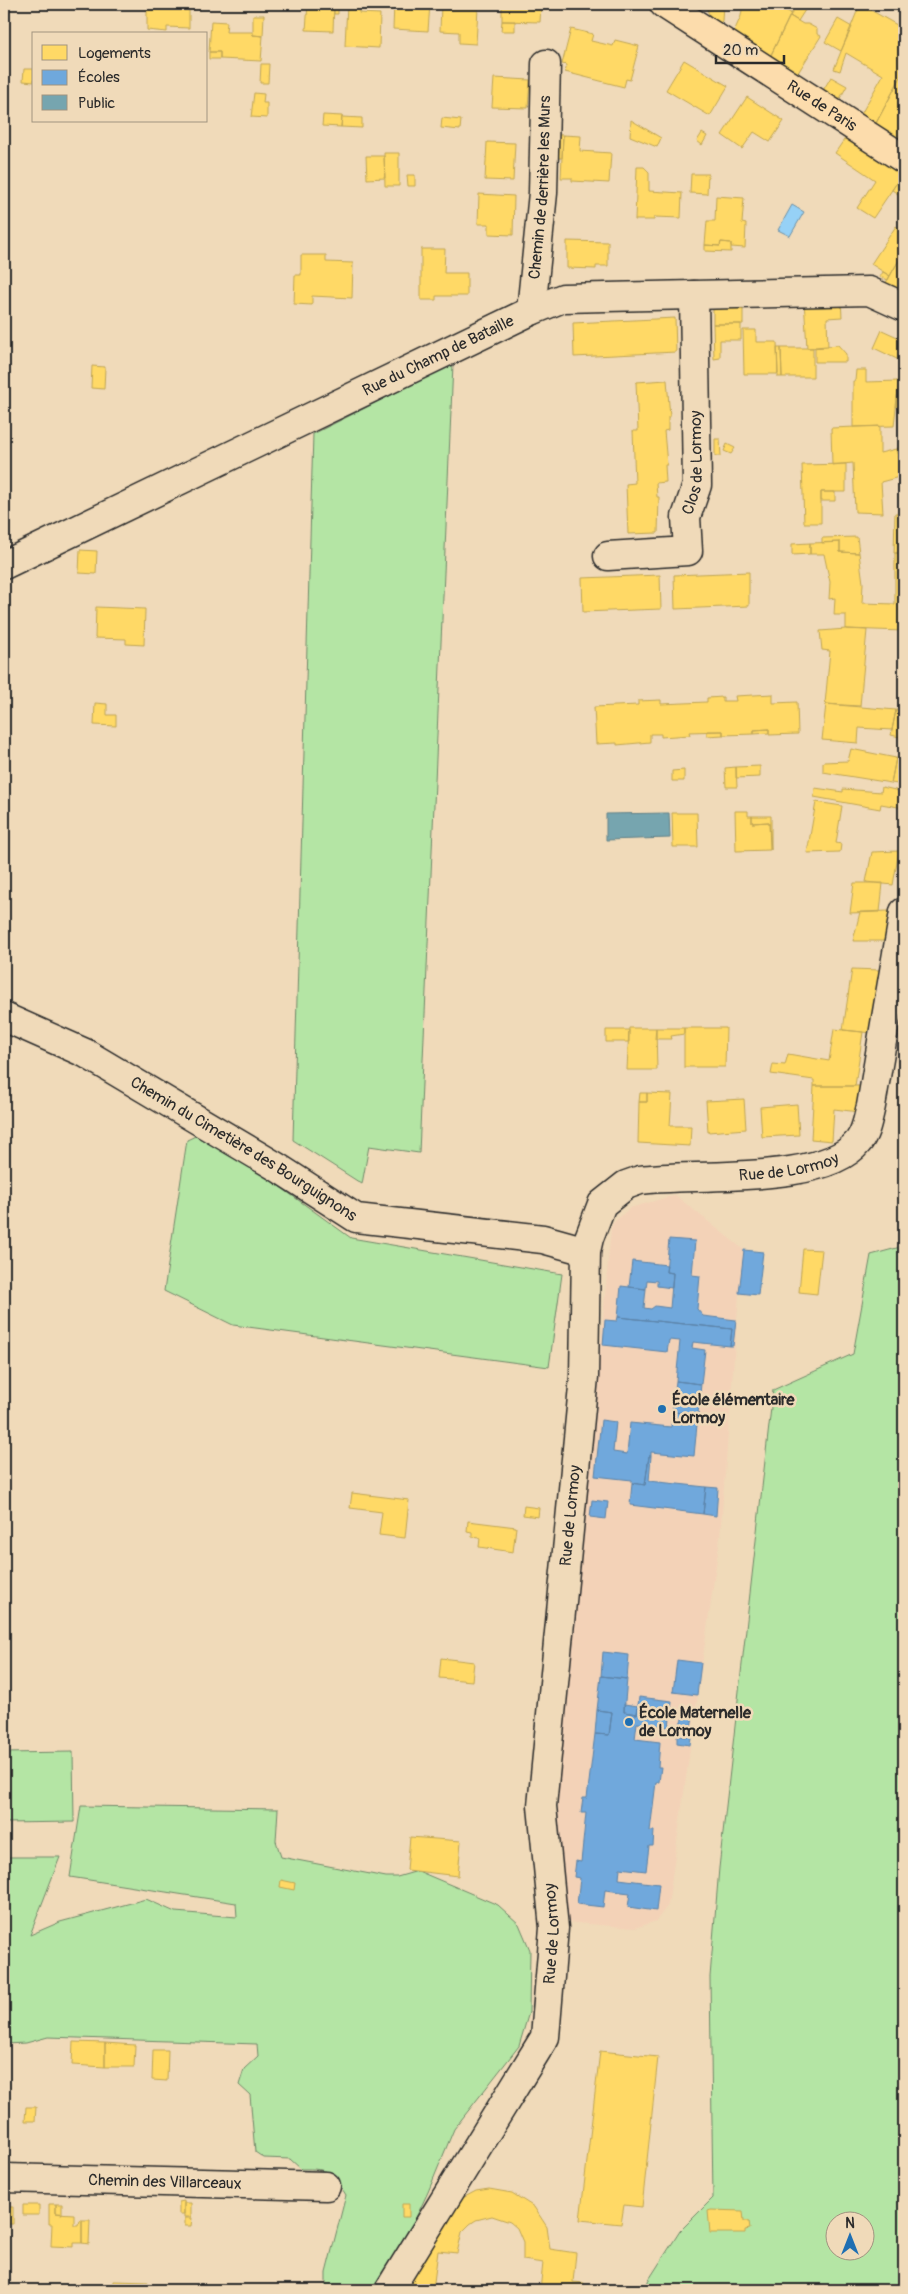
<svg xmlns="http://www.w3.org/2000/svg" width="908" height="2294" viewBox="0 0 908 2294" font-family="Pangolin,sans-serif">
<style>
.built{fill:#f3d2b7}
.green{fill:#b4e5a4;stroke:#708868;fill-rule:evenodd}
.water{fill:#96d1f6;stroke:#6b8fa5}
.homes{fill:#ffd966;stroke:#bfa554}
.schools{fill:#6fa8dc;stroke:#5b82a7}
.public{fill:#76a5af;stroke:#608087}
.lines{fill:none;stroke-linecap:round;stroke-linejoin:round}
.minor-casing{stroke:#2b2b2b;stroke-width:31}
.major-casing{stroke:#2b2b2b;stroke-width:31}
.minor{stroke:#f0dab9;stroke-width:28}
.major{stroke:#fcdcac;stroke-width:28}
.poi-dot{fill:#1f6fb2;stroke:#f0dab9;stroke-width:2}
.labels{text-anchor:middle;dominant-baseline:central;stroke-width:5;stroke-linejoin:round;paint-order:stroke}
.street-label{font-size:16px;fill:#2b2b2b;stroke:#f0dab9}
.poi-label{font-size:16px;font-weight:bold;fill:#2b2b2b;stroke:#f0dab9;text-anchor:start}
</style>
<rect width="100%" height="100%" fill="#f0dab9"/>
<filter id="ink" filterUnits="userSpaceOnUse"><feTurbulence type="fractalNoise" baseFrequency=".02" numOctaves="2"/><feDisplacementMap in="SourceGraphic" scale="10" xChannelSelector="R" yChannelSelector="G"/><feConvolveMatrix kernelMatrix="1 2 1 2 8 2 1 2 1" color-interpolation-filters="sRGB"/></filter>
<g filter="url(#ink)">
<path class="built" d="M675,1195L744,1250L763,1252L758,1295L739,1294L720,1537L668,1905L656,1921L635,1928L565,1922L557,1802L585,1522L611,1228L613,1223L630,1208Z"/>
<path class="green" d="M453,364L419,1153L369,1146L362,1184L293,1140L313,434Z
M204,1132L351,1238L562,1274L549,1367L233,1325L164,1291L187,1140Z
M904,1246V2290H647L648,2281L680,2231L713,2198L710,1977L719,1868L773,1390L853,1354L871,1255ZM836,2222H866V2252H836Z
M73,1752L74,1822L4,1823V1753Z
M81,1806L278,1809L276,1841L281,1857L386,1877H397L418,1871L498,1905L519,1924L530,1950L529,2012L519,2046L454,2129L428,2192L382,2290H326V2273L346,2195C332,2173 330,2168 301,2169L290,2159L264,2158L255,2152L250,2095L239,2085L244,2069L258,2056L257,2044L48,2037L26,2043L4,2044V1857H60L30,1935L60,1922L146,1899L175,1912L237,1917L236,1903L70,1877Z"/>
<path class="water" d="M792,205L804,212L790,236L778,230Z"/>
<path class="homes" d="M147,4H189V28L167,27V32L147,30Z
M308,4H334L333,31L306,30Z
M334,4H338V14H334Z
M347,4H360L359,13L380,14L379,48L345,46Z
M394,4H430L428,31L393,29Z
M441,4H466V7L478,8L476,44L459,43V32L440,31Z
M502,4H541L540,22L502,21Z
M705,4H723L722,21L719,24L710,17Z
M743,4H772L791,13L769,59L732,36L741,16Z
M860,4L904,29V71L875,125L860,116L883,75L846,53L840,71L834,69Z
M903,4H904V29L901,27Z
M796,5L805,10L798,21L790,16Z
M253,15H264L263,36L253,35Z
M790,16L803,24H808L817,29V34L821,36L796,76L769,59Z
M838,19L852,27L841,51L825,42Z
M211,21L227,22L226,32H252L253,35L263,36L261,61L220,59V52H209Z
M502,21H515V31H501Z
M571,29L593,34L591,41L613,46L615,40L639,46L630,80L626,79L624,87L565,72L567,65L562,64Z
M209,52H220V59H209Z
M684,60L728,86L710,116L666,90Z
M261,64H269L268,83H260Z
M24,69H34V82L23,81Z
M904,71V103L899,112L904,115V147L875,125Z
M831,77L847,86L838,102L822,92Z
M494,78L530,80L528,108L492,107Z
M254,93L264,94L263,103H267V118L251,117Z
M747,97L784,121L770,142L754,132L742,149L722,135Z
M323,115L342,116L341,127L322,126Z
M342,117L362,118V128L341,127Z
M442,118L461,120L460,130L441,128Z
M631,120L661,138L657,147L630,136Z
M702,133L707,136L702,145L697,141Z
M548,134L563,135L562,158H547Z
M563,135L581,136L580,151L611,153L609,183L572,181V178H561Z
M846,137L902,175L873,218L857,208L875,180L835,153Z
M487,142L515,143L513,181L485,180Z
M384,153H399V186H385Z
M366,156H384L385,178L367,179Z
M637,167H644L649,172V191L682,193L681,218L654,217V220H635Z
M691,174H708L707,194L690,193Z
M407,175H415V186H408Z
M902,175L904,176V198L892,190Z
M479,194L514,196L513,235L489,234V224H478Z
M716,196L744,198L742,223L746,224L745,248L731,247V243L721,242L720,246L705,245L707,221H715Z
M896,226L904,232V251L890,276L871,264Z
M567,241L608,242V266H596V269L567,268Z
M721,242L731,243V252L705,251V245L720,246Z
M421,249H445L444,273H467V296H436V300H421Z
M301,255H326V262L353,263L352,298L312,296V305L294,304L295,275H301Z
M904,261V294L884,286L898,262Z
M883,272L890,276L888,280L880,277Z
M841,299L842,317L827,318L828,347L807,348L804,300Z
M743,300V324H713V301Z
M675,318L676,352L574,357L573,323Z
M713,324H741V340H720V358L714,359Z
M743,330H756V342H777L778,374H744Z
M882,330L904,340V354L901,361L874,348Z
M838,345L846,354V362H815V347Z
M777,348H781L782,377H778Z
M781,348H813V377H782Z
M92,366L105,367L104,389L91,388Z
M856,370H866V382L899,381L894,426L853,427V381H855Z
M667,380L670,417H668V430L664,431L667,465H665L666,482L656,483L657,497H659L658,533L628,534L626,484L635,483L633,431H638L636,382Z
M899,381H904V402L902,403L903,406L896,407Z
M880,426V453L896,449L903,476L881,482L883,513L855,512L853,463L832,465L831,428Z
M715,439H720L721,456H715Z
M727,444L735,448L731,454L724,451Z
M904,446V476H903L896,449Z
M846,464V492H821V523H804L802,465Z
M821,492H835V501H821Z
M895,513H904V553H894Z
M857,537L859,553L840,552V542L822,543V538Z
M840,542V552L859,553L863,583L862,603L895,604V553H904V631L846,629V615H834L835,598L829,599L830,582L824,554H810V543Z
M810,543V554L792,555V544Z
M80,550L97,551L96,574L79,573Z
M749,572V606L675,609L674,575Z
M660,575L661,609L583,612L582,578Z
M96,607L145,609L144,645L126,644V639L95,638Z
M846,629L867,630L860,706L825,704L830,651L822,650L820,631Z
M773,694V703L797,702L798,734L769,735V729L754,730V734L723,735V731L689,732L690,735L661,737V734H650V742L617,745V743L596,744L594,707L638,705V701L661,700V704L707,702V698L723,697V701H736L735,696Z
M95,703L107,704V715H116V726L94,725Z
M826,704L896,710L892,730L859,728L858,743L822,740Z
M896,710L904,711V738L891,735Z
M769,729V733L754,734V730Z
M707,731H723V735L707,736Z
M851,749L896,758L891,783L823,772V762L848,761Z
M896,758L904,759V785L891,783Z
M760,766V777L736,778V767Z
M736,767L737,787H726L725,768Z
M684,770V781H672V771Z
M882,787L904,792V808L881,804L880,809L814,797L815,788L843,792V789L881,792Z
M816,802L842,806L836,843L841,844L840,852L807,853Z
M735,811H748V816H752V823L769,822L770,850L736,851Z
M672,813H697L698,847H673Z
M752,816H771V850L769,822L752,823Z
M899,851L893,885L866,882L872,852Z
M854,883H883L880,912L850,913Z
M889,911L885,941H853L860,912Z
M852,969L880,970L872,1033L843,1030Z
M629,1028H656L657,1070H627Z
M656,1028H684V1034L671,1036L672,1039H655Z
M684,1028H726L725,1067H684Z
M834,1029L863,1032L855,1086H814V1080L771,1074L773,1064L785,1065L788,1054L829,1061Z
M606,1030H629V1042H606Z
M814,1086H863L859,1112L834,1109L832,1141L811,1139Z
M640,1093H647V1102H639Z
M647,1093L672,1094L670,1126H691L690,1146L638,1143L639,1102H647Z
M744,1099L746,1129L708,1132L706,1101Z
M797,1104L799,1135L762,1137L760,1107Z
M803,1249L822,1250L817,1294L799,1292Z
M352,1493L409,1500L405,1538L379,1535L382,1512L350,1508Z
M524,1506L539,1508L538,1517L523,1515Z
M468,1521L516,1527L513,1552L479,1547L480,1538L472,1537V1532L467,1531Z
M441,1658L474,1662L472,1681L439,1678Z
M410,1837L461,1841L458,1876L407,1870Z
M281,1880L295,1883L294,1890L280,1887Z
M73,2042L105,2043V2067L72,2065Z
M105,2043L135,2045L134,2067H105Z
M153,2050H168L167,2081L152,2080Z
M600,2051L658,2057L642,2207L624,2205L621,2224L580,2220Z
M26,2107H36L35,2121H25Z
M489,2189L512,2193L534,2207L547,2227L550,2249L576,2253L573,2282L584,2283L583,2290H540L543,2263L523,2260V2242L517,2228L510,2222L492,2216L476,2220L470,2224L462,2232L457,2253L438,2251L433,2290H400L455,2202L476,2191Z
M184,2201V2214H179V2202Z
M184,2203H191V2217H184Z
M49,2204H56V2213L74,2214V2225H78L79,2220H82V2243H73V2247L51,2246L52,2224H49Z
M56,2204H62V2214L56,2213Z
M402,2204H409V2217H402Z
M23,2205H39V2215H23Z
M4,2207H13V2224H4Z
M711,2210L743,2211L744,2221H749L750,2229L745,2230V2233H710L708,2211Z
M185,2218H192L191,2226H185Z
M82,2220H90L89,2244L82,2243Z
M114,2281L148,2282L147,2290H113Z"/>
<path class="schools" d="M669,1239L695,1241L692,1275L700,1276L697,1309L703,1316L736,1320L733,1346H730L732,1329L618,1317L621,1286L646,1289L644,1308L651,1309L655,1306L670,1308L673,1273L666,1272Z
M744,1250L763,1252L758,1295L739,1293Z
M632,1261L667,1265L666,1272L673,1273L672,1288L657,1286V1281L647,1280L646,1289L629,1287Z
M618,1317L732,1329L730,1346L693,1342L692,1348L705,1350L701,1384L676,1381L680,1341L669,1340L667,1352L603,1345L605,1320L617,1321Z
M676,1381L701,1384L698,1414L672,1412Z
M672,1412L698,1414L694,1456L651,1452V1456H649L645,1485L632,1483V1480L595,1476L601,1420L616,1422L613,1452L627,1454L630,1423L671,1427Z
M649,1456H651L649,1481L706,1487L703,1514L630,1505L632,1483L645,1485Z
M706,1487L718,1488L716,1516L703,1514Z
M592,1500L608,1502L606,1519L590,1517Z
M603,1652L629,1655L627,1679L601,1676Z
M677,1660L701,1663L697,1695L673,1692Z
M601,1676L627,1679L624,1712L637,1714L639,1697L672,1701L669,1727L637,1723L635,1739L660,1742L658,1767H661L659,1782H656L650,1831H654L653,1846H649L646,1871L620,1868L619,1879L659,1884L656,1911L628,1907L630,1893L605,1890L603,1907L577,1904L580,1878L574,1877L576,1861L581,1862L586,1813H581L583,1798H587L595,1734L609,1735L612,1712L597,1710Z
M624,1704L638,1706L637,1714L624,1712Z
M597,1710L612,1712L609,1735L595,1734Z
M689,1716H693L691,1728L679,1726L682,1719Z
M677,1736L691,1737L690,1745L677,1743Z"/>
<path class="public" d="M669,813L670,838L606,840V814Z"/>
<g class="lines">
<g class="minor-casing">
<g id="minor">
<path id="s1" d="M531,311L543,193L546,64"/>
<path id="s2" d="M608,556L688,551L686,517L697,485L694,295"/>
<path id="s3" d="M4,565L531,311L563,298L869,291L904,307"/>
<path id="s4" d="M4,1017L85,1053L277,1167L356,1218L543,1239L586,1251"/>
<path id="s5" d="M4,2178L326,2186"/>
<path id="s6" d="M389,2290L545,2037L554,1928L542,1806L584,1377L586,1251L589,1238L602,1204L626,1185L640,1180C694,1173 824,1185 858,1142C866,1133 868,1118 871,1106L904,912"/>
</g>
</g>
<g class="major-casing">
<g id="major">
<path id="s7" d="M664,4L904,159"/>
</g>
</g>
<use href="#minor" class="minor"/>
<use href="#major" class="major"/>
</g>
</g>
<g class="poi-dot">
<circle cx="662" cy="1409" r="5"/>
<circle cx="629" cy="1722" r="5"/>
</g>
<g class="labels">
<g class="street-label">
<text stroke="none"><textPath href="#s7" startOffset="188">Rue de Paris</textPath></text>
<text stroke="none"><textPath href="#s1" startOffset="124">Chemin de derrière les Murs</textPath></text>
<text stroke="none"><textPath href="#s3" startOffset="482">Rue du Champ de Bataille</textPath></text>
<text stroke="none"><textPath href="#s2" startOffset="170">Clos de Lormoy</textPath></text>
<text stroke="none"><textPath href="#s4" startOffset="274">Chemin du Cimetière des Bourguignons</textPath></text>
<text stroke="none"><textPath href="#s6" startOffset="1331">Rue de Lormoy</textPath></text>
<text stroke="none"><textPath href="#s6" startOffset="821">Rue de Lormoy</textPath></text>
<text stroke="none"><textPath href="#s6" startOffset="401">Rue de Lormoy</textPath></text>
<text stroke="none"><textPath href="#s5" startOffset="161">Chemin des Villarceaux</textPath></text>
</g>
<g class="poi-label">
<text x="672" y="1400">École élémentaire<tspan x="672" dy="18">Lormoy</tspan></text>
<text x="639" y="1713">École Maternelle<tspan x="639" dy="18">de Lormoy</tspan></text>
</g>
</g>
<rect width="908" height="2294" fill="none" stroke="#f0dab9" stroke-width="20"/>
<rect x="10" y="10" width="888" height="2274" fill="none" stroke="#2b2b2b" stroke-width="2" filter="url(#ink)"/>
<rect x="32" y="32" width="175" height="90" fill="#f0dab9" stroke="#a19480"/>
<rect x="42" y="45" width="25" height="15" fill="#ffd966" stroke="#a19480"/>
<text x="78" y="58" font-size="15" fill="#2b2b2b">Logements</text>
<rect x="42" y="70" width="25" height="15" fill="#6fa8dc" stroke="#a19480"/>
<text x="78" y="82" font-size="15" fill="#2b2b2b">Écoles</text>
<rect x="42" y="95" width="25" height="15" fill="#76a5af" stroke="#a19480"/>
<text x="78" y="108" font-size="15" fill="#2b2b2b">Public</text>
<g transform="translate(850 2236)"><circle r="24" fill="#f0dab9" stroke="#a19480"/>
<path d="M0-4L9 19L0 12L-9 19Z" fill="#1f6fb2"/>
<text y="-8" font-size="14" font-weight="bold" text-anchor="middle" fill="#2b2b2b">N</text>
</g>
<path d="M716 55v8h68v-8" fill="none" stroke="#2b2b2b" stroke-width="2.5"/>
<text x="723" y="55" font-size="15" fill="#2b2b2b" stroke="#f0dab9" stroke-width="4" paint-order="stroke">20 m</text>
</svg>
